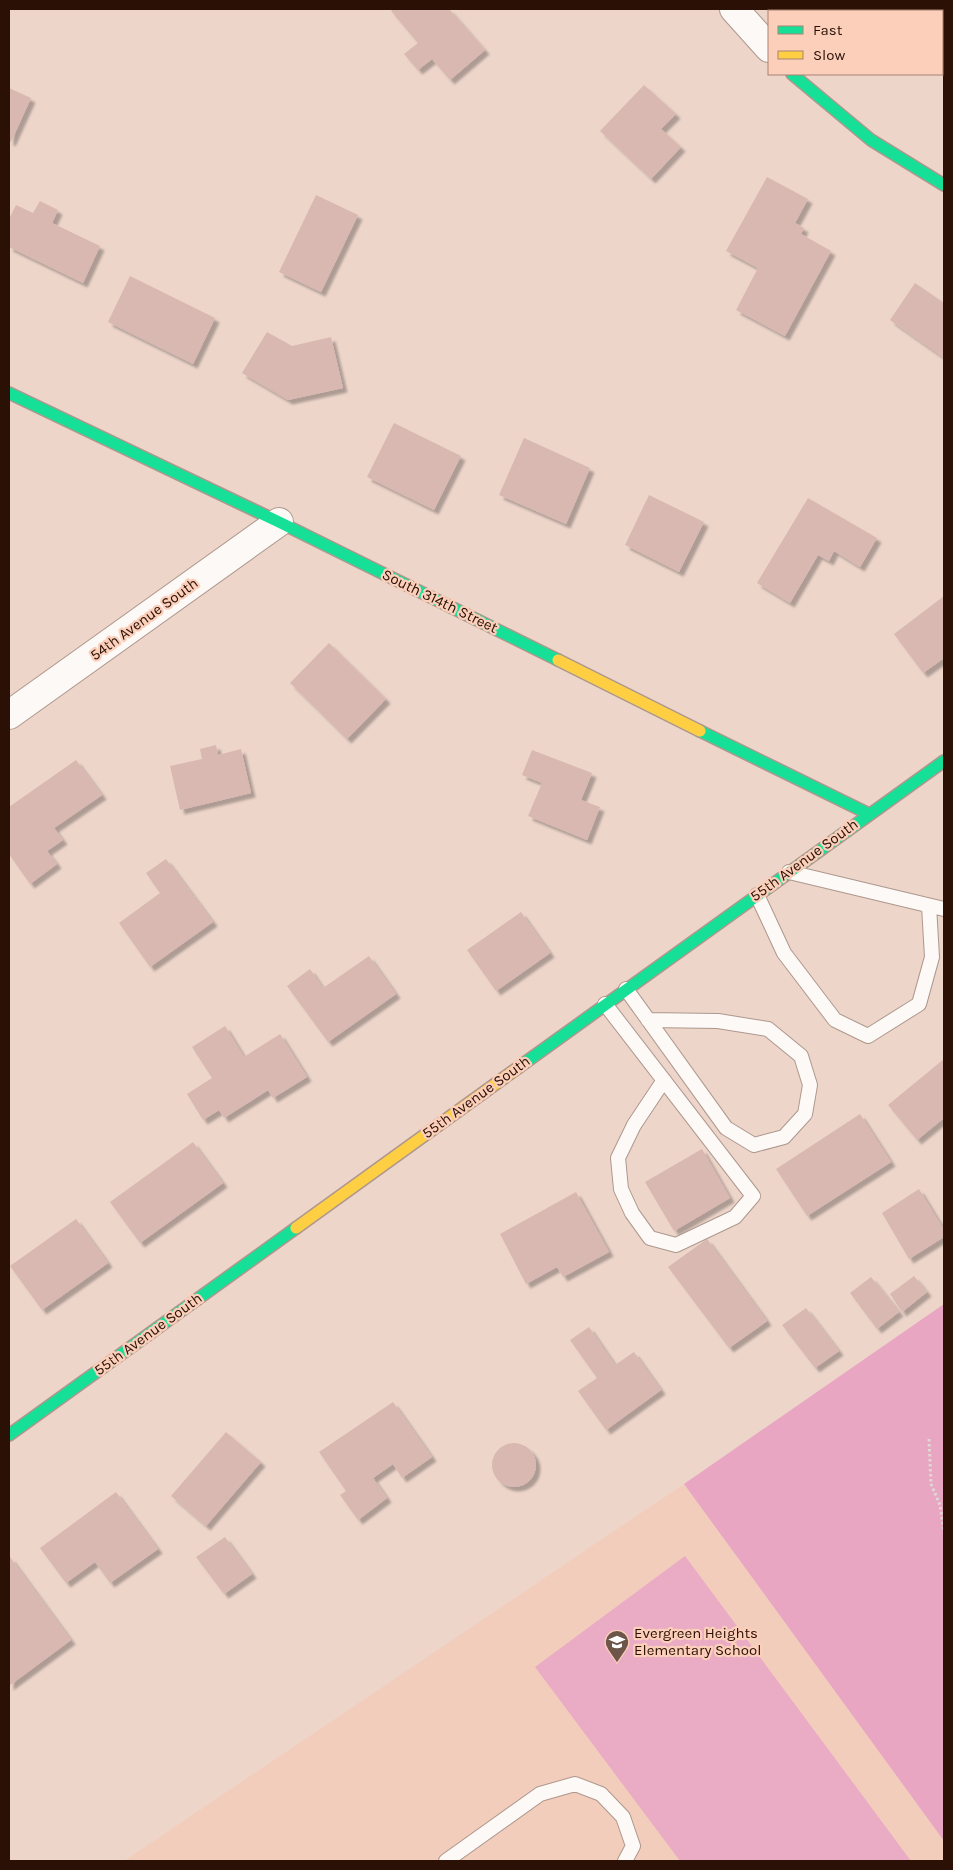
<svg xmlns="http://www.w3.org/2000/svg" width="953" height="1870" viewBox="0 0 953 1870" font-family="Karla,sans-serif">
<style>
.built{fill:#f2cdbc}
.green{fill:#eaabc5}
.forest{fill:#e9a6c2}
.building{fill:#d9b8b2;filter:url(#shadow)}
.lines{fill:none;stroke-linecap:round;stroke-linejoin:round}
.lane-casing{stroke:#ae978c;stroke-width:16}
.street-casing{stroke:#ae978c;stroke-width:30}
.fast-casing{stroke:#ae978c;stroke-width:14}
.slow-casing{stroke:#ae978c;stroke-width:14}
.path{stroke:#dfd8d3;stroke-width:3;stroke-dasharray:2.5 2.5;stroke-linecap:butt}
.lane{stroke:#fcf9f7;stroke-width:14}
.street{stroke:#fcf9f7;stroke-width:28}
.fast{stroke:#16e098;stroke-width:11}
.slow{stroke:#ffcf43;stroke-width:11}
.labels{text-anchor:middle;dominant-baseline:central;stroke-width:4.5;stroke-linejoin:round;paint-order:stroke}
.street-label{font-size:15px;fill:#2a1005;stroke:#fccfbb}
.poi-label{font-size:15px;fill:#2a1005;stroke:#fccfbb;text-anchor:start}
</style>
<defs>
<filter id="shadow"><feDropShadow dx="4.5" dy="4.5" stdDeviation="1" flood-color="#0004"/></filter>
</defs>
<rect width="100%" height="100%" fill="#edd5ca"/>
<path class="built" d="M684,1484L944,1841V1861H124Z"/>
<path class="green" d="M685,1556L911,1861H680L535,1667Z"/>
<path class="forest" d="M944,1304V1841L684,1484Z"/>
<path class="building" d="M394,9H449L485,50L450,80L432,59L418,70L404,54L418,43L391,11Z
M644,85L676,114L661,129L681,147L651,179L600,131Z
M9,88L31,98L11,142L9,141Z
M767,177L808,199L795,223L804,228L801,234L831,251L785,336L736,310L758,268L726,251Z
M316,195L358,215L321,292L279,272Z
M40,201L58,210L52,223L100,246L83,283L9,247V219L16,205L33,213Z
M130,276L215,318L193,364L108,322Z
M915,283L944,303V358L890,320Z
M267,332L292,346L331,337L343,388L288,400L242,373Z
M394,423L461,456L434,510L367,477Z
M524,438L590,468L566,524L499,495Z
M649,495L704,522L679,572L625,545Z
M808,498L877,538L860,567L834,551L829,561L818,555L790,603L757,583Z
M944,596V658L923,673L894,634Z
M329,643L386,699L347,739L290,683Z
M216,745L218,755L241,749L251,793L180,810L170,766L202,759L200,749Z
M532,750L592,773L581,800L600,807L587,840L528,816L542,783L522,775Z
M76,760L102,795L54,828L63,840L47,851L57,864L30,884L9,854V807Z
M166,859L213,922L150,967L119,923L160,893L146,873Z
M521,912L550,953L496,991L467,950Z
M369,956L396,994L328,1042L287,986L310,969L323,988Z
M225,1026L244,1057L280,1034L307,1077L273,1098L268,1090L224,1118L219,1110L203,1120L187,1094L212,1078L192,1047Z
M944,1059V1118L917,1140L888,1105Z
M860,1114L891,1162L807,1216L776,1169Z
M193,1142L223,1183L140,1243L110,1202Z
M702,1149L730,1198L674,1231L645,1182Z
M919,1189L944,1230V1237L909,1259L882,1213Z
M576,1192L609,1252L563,1277L557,1267L526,1284L500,1234Z
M76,1219L108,1263L42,1310L10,1266Z
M707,1239L767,1321L729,1348L668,1267Z
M914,1276L927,1292L902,1312L890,1294Z
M871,1277L899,1312L877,1329L850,1293Z
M806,1308L839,1351L815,1368L782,1325Z
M589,1327L615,1365L634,1352L661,1390L606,1430L578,1391L597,1378L570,1340Z
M393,1402L432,1457L402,1478L393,1464L373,1478L387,1498L358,1520L340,1495L346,1491L319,1452Z
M226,1432L261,1462L206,1526L171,1496Z
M492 1465a22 22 0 1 1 44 0a22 22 0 1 1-44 0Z
M116,1492L158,1549L110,1583L95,1562L66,1583L40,1548Z
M225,1537L252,1574L224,1594L196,1557Z
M10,1557L71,1640L9,1686V1558Z"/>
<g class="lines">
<g class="lane-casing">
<path id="lane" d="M789,872L944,909
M757,895L784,953L835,1020L868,1036L919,1004L932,957L929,906
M626,989L726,1128L754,1145L784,1137L805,1114L810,1085L801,1056L768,1029L718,1021L648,1020
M605,1004L753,1196L735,1217L676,1245L650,1238L632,1213L621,1189L618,1158L634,1125L664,1080
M446,1861L540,1794L575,1784L601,1794L623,1817L633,1846L625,1861"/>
</g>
<g class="street-casing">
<path id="street" d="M734,9L769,48
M9,715L279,522"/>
</g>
<g class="fast-casing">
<path id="fast" d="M792,74L871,140L944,185
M9,393L279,522L558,660
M700,731L869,814
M519,1067L944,761
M9,1435L296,1228"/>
</g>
<g class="slow-casing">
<path id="slow" d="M558,660L700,731
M296,1228L519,1067"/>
</g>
<path class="path" d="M929,1439L931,1484L940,1505L944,1532"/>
<use href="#lane" class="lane"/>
<use href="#street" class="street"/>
<use href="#fast" class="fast"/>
<use href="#slow" class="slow"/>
</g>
<defs>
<g id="school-pin" transform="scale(1.25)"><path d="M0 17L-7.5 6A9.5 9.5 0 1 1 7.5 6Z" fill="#6e554a" stroke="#fccfbb"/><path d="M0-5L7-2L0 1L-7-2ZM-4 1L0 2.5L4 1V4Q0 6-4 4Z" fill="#fff"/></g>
</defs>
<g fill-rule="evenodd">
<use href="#school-pin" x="617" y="1642"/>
</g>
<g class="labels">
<g class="street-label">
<text transform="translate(440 601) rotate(26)">South 314th Street</text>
<text transform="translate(144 619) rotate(-36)">54th Avenue South</text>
<text transform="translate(804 860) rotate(-36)">55th Avenue South</text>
<text transform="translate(476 1097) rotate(-36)">55th Avenue South</text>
<text transform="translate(148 1334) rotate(-36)">55th Avenue South</text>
</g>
<g class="poi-label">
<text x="634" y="1633">Evergreen Heights<tspan x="634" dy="17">Elementary School</tspan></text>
</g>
</g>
<rect width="953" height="1870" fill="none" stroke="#2a1005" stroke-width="20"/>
<rect x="768" y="10" width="175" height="65" fill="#fccfbb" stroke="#a88372"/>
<rect x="778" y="26" width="25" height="8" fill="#16e098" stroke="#a88372"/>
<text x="813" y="35" font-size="15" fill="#2a1005">Fast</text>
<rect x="778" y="51" width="25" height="8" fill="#ffcf43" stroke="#a88372"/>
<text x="813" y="60" font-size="15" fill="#2a1005">Slow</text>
</svg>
